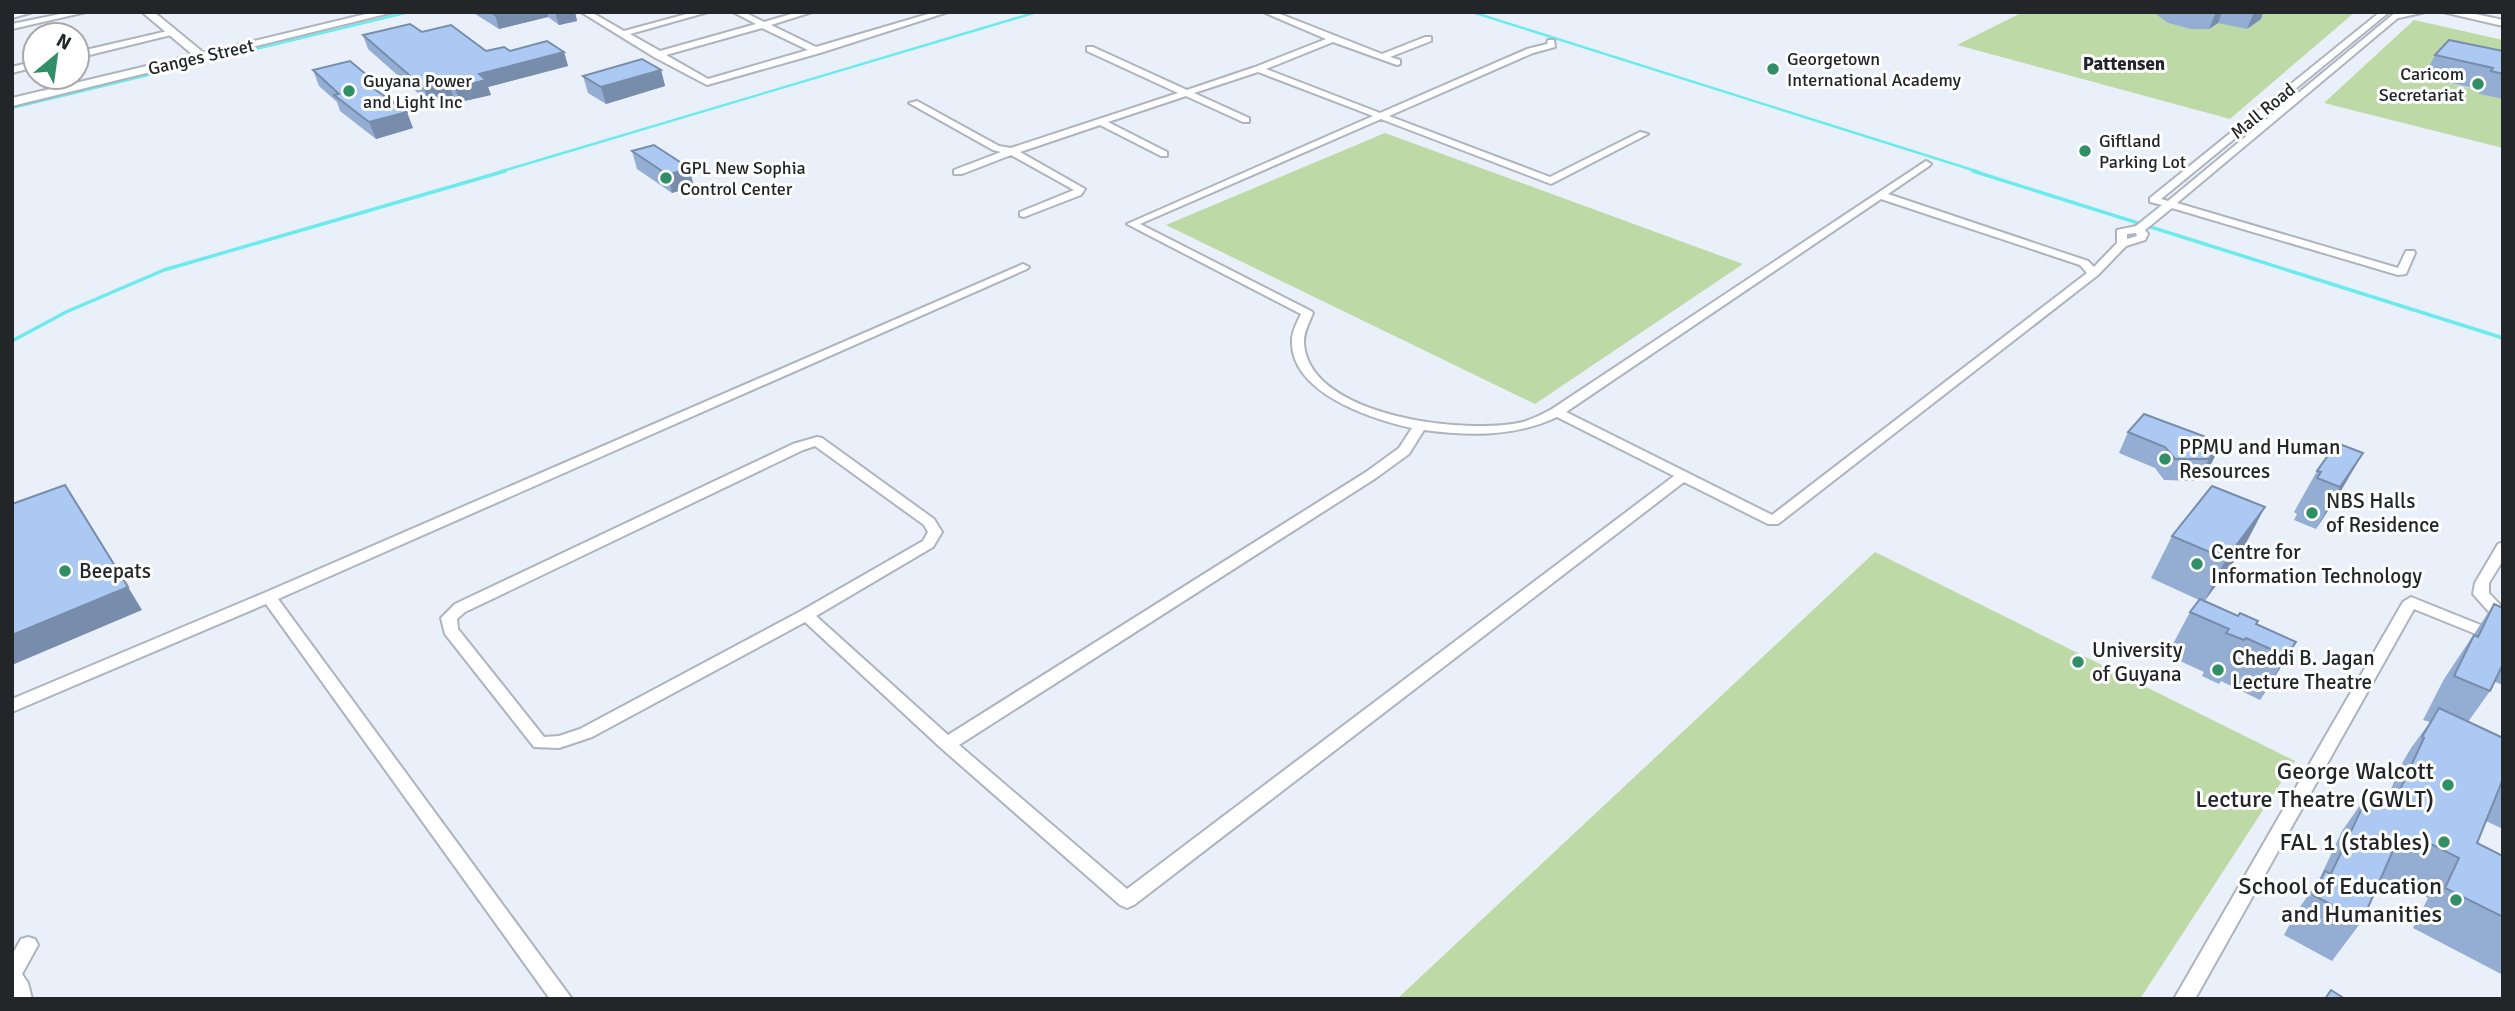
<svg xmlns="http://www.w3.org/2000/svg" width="2515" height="1011" viewBox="0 0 2515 1011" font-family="Signika,sans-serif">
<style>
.green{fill:#bcd9a6}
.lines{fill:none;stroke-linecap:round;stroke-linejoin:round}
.stream-far1{stroke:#6cebef;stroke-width:2.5}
.stream{stroke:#6cebef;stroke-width:3.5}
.street-casing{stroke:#aeb4bd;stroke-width:4}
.secondary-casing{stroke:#aeb4bd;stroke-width:4}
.street{fill:#fff;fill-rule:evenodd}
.secondary{fill:#fff;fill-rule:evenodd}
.wall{fill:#94add2}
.shaded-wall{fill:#788dab}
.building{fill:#acc9f4;stroke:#788dab;stroke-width:2}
.poi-dot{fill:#308f67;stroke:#fff;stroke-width:2.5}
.labels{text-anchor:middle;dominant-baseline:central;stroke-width:6;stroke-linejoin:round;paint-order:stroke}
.far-street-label{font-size:18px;fill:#232629;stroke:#fff}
.far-poi-label{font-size:18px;fill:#232629;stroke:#fff;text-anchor:start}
.far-neighbourhood-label{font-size:19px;font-weight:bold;fill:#232629;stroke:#fff}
.poi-label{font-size:21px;fill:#232629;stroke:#fff;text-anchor:start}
.near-poi-label{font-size:24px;fill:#232629;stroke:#fff;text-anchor:end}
</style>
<rect width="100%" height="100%" fill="#eaf0f9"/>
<path class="green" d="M2023,12H2164L2168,23L2190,29H2209L2206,16L2247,29L2260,19L2232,12H2355L2230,119L1957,45Z
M2414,20L2503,40V74L2425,77L2481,91L2480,94L2503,99V148L2324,103Z
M1385,133L1743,264L1535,404L1166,225Z
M1875,552L2295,761L2140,999H1397Z"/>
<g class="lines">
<path class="stream-far1" d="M1472,12L1979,172
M12,108L409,12
M499,172L1037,12"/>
<path class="stream" d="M1973,171L2503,338
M12,341L66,312L164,270L505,171"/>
<g class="street-casing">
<path id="street" d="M18,12H33L12,18V14Z
M70,12H86L12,29V24Z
M581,12H591L624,31L694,12H708L630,34L660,51L756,24L733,12H744L764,22L798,12H812L771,25L816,47L935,12H948L820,53L707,85L654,57ZM762,28L808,50L708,79L666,55Z
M1263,12H1275L1382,54L1425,37H1431V41L1390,57L1400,60V64L1397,65L1333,42L1266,69L1380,113L1527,49L1547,44L1548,40H1554L1555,47L1533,53L1389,116L1550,177L1640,132L1648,134L1551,184L1381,119L1140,224L1311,311L1313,313C1309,323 1303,333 1304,344C1310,418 1468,435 1523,422C1533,419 1543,414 1552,409L1926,161L1931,164L1929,166L1888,194L2088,261L2094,267L2117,243V230L2136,226L2162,205L2150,202V198L2380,12H2389L2161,199L2168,201L2396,12H2405L2177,203L2398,268L2406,251H2414L2415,253L2406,274L2398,275L2172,208L2145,230L2148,234L2145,240L2126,246L2098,275L1778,524H1768L1684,482L1134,905L1127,908L1120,905L941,748L805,622L592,737L559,748L534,747L445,634L441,618L455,604L793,444L817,437L822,438L934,519L942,532L933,547L816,616L948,735L1366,472L1399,448L1412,428C1372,419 1290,393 1292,340C1292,331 1297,323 1301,314L1127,224L1373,116L1258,72L1194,93L1249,118V122H1243L1186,96L1108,122L1167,152V156H1161L1100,125L1020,152L1085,189L1081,195L1024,217L1020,216V212L1074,190L1011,155L962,174H954V170L1001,152L993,150L909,103L917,101L999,146L1011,148L1178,93L1087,51V47H1093L1187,90L1255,67L1326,39ZM1881,199L2080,265L2087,273L1772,515L1566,412ZM2136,233L2137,236L2127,239V234ZM1557,417L1674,476L1127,889L959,745L1376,478L1409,454L1424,430C1469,436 1515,437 1557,417ZM815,446L924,525L928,532L923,541L801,611L580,729L559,736L544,737L458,629L457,619L465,612L803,450Z
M172,30H175V34L77,58V52Z
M35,61V67L12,73V67Z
M1023,264L1029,267L1027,269L278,599L572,999H550L266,604L12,712V699L264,593Z
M2503,542V560L2489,583V593L2503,608V623L2498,622L2473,594L2475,583L2498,544Z
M2411,597L2503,634V645L2414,609L2195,999H2174L2403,602Z
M28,937L35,939L38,945L22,974L28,983L32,999H12V955L21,939Z"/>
</g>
<g class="secondary-casing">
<path id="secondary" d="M142,12H154L204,53L374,12H394L12,106V98L193,55Z
M2397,12H2425L2399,18L2393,15Z
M2443,12H2466L2503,20V26Z"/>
</g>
<use href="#street" class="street"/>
<use href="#secondary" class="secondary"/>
</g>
<path class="wall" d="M472,12H575L577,21L559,25L548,17L499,29Z
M2153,12H2263L2261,19L2247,29L2218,23L2209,29H2190L2168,23Z
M363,35L486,51L564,52L568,66L488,87L491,95L460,102L453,96L429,103L368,49Z
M2503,51V99L2479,94L2481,90L2424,77L2435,55Z
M313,70L378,91L413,128L376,139L340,111L337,102L319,86Z
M661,70L665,86L606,104L588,93L583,76Z
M632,151L694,186L672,193L637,169Z
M2128,432L2222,443L2211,464L2198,481L2164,480L2155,468L2119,453Z
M2363,453L2339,494L2316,529L2294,520L2297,514L2294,512L2317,471Z
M2172,536L2243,549L2204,601L2296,642L2260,700L2221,681L2219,684L2202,676L2204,672L2167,655L2190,612L2199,600L2151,578Z
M2494,604L2503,608V685L2495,682L2490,691L2468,722L2503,738V829L2486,821L2477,843L2503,856V975L2413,928L2428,898L2396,882L2390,890L2379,884L2362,921L2332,961L2284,935L2297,911L2319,880L2342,831L2370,791L2386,799L2396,778L2394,777L2411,748L2430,722L2423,720L2444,679Z"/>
<path class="shaded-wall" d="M507,12H547L548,17L499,29L495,15Z
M555,12H575L577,21L559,25Z
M2216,12H2222L2218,23L2209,29Z
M2254,12H2263L2261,19L2247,29Z
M564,52L568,66L488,87L491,95L460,102L455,88L479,74Z
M661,70L665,86L606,104L601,87Z
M374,81L380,97L366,83Z
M448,81L453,96L429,103L424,88Z
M407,112L413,128L376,139L369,122Z
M689,168L694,186L672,193L668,175Z
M2222,443L2211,464L2198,481L2209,459Z
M2363,453L2339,494L2316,529L2340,487Z
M79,506L142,610L12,665V635Z
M2265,507L2243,549L2204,602L2226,559Z
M2296,642L2270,685L2260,700L2286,656Z"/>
<path class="building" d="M490,12H507L495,15Z
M410,24L422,32L451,25L486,51L504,47L510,51L547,41L564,52L479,74L486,80L455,88L448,81L424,88L363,35Z
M2449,40L2503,51V74L2491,71L2493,68L2435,55Z
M642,59L661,70L601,87L583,76Z
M350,61L374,81L366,83L407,112L369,122L334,95L339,94L313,70Z
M654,145L689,168L668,175L632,151Z
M2144,414L2222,443L2209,459H2175L2165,447L2128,432Z
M2337,443L2363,453L2340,487L2317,478L2321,472L2317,471Z
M65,485L128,587L12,635V504Z
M2212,486L2265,507L2226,559L2172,536Z
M2200,599L2238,616L2240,613L2258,621L2256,624L2296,642L2286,656L2246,638L2244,640L2226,633L2229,629L2190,612Z
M2494,604L2503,608V664L2490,691L2454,676L2474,635L2478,637Z
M2439,708L2503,738V779L2477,843L2503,856V917L2445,888L2459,858L2425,841L2421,850L2398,839L2362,921L2313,895L2325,871L2331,874L2370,791L2394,803L2424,738L2422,737Z
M2331,990L2345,999H2325Z"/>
<g class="poi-dot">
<circle cx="1773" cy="69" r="7"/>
<circle cx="2478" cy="84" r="7"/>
<circle cx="349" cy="91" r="7"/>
<circle cx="2085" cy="151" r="7"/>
<circle cx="666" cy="178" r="7"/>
<circle cx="2165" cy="459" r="7"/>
<circle cx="2312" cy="513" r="7"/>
<circle cx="2197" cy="564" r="7"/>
<circle cx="65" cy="571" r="7"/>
<circle cx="2078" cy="662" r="7"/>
<circle cx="2218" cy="670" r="7"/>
<circle cx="2448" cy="785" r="7"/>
<circle cx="2444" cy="842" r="7"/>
<circle cx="2456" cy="900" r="7"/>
</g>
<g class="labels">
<g class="far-street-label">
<text transform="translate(201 57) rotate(-13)">Ganges Street</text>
<text transform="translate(2263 111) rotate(-39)">Mall Road</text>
</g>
<g class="far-poi-label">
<text x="1787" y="59">Georgetown<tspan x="1787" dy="21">International Academy</tspan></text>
<text x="2464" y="74" text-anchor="end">Caricom<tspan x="2464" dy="21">Secretariat</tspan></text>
<text x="363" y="81">Guyana Power<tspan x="363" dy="21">and Light Inc</tspan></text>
<text x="2099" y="141">Giftland<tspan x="2099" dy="21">Parking Lot</tspan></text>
<text x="680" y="168">GPL New Sophia<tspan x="680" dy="21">Control Center</tspan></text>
</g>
<g class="far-neighbourhood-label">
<text x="2124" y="64">Pattensen</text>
</g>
<g class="poi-label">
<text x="2179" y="447">PPMU and Human<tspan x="2179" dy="24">Resources</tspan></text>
<text x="2326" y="501">NBS Halls<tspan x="2326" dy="24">of Residence</tspan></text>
<text x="2211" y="552">Centre for<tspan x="2211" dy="24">Information Technology</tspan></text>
<text x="79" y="571">Beepats</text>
<text x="2092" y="650">University<tspan x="2092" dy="24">of Guyana</tspan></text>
<text x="2232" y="658">Cheddi B. Jagan<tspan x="2232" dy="24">Lecture Theatre</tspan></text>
</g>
<g class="near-poi-label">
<text x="2434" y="771">George Walcott<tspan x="2434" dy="28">Lecture Theatre (GWLT)</tspan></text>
<text x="2430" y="842">FAL 1 (stables)</text>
<text x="2442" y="886">School of Education<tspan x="2442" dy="28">and Humanities</tspan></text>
</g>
</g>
<rect width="2515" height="1011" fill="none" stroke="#232629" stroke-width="28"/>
<g transform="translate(56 56) rotate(29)"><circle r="33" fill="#ffffff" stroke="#a7a8a9" stroke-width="2"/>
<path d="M0-5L12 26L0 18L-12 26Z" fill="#308f67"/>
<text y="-10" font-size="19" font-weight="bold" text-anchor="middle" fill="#232629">N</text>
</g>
</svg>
